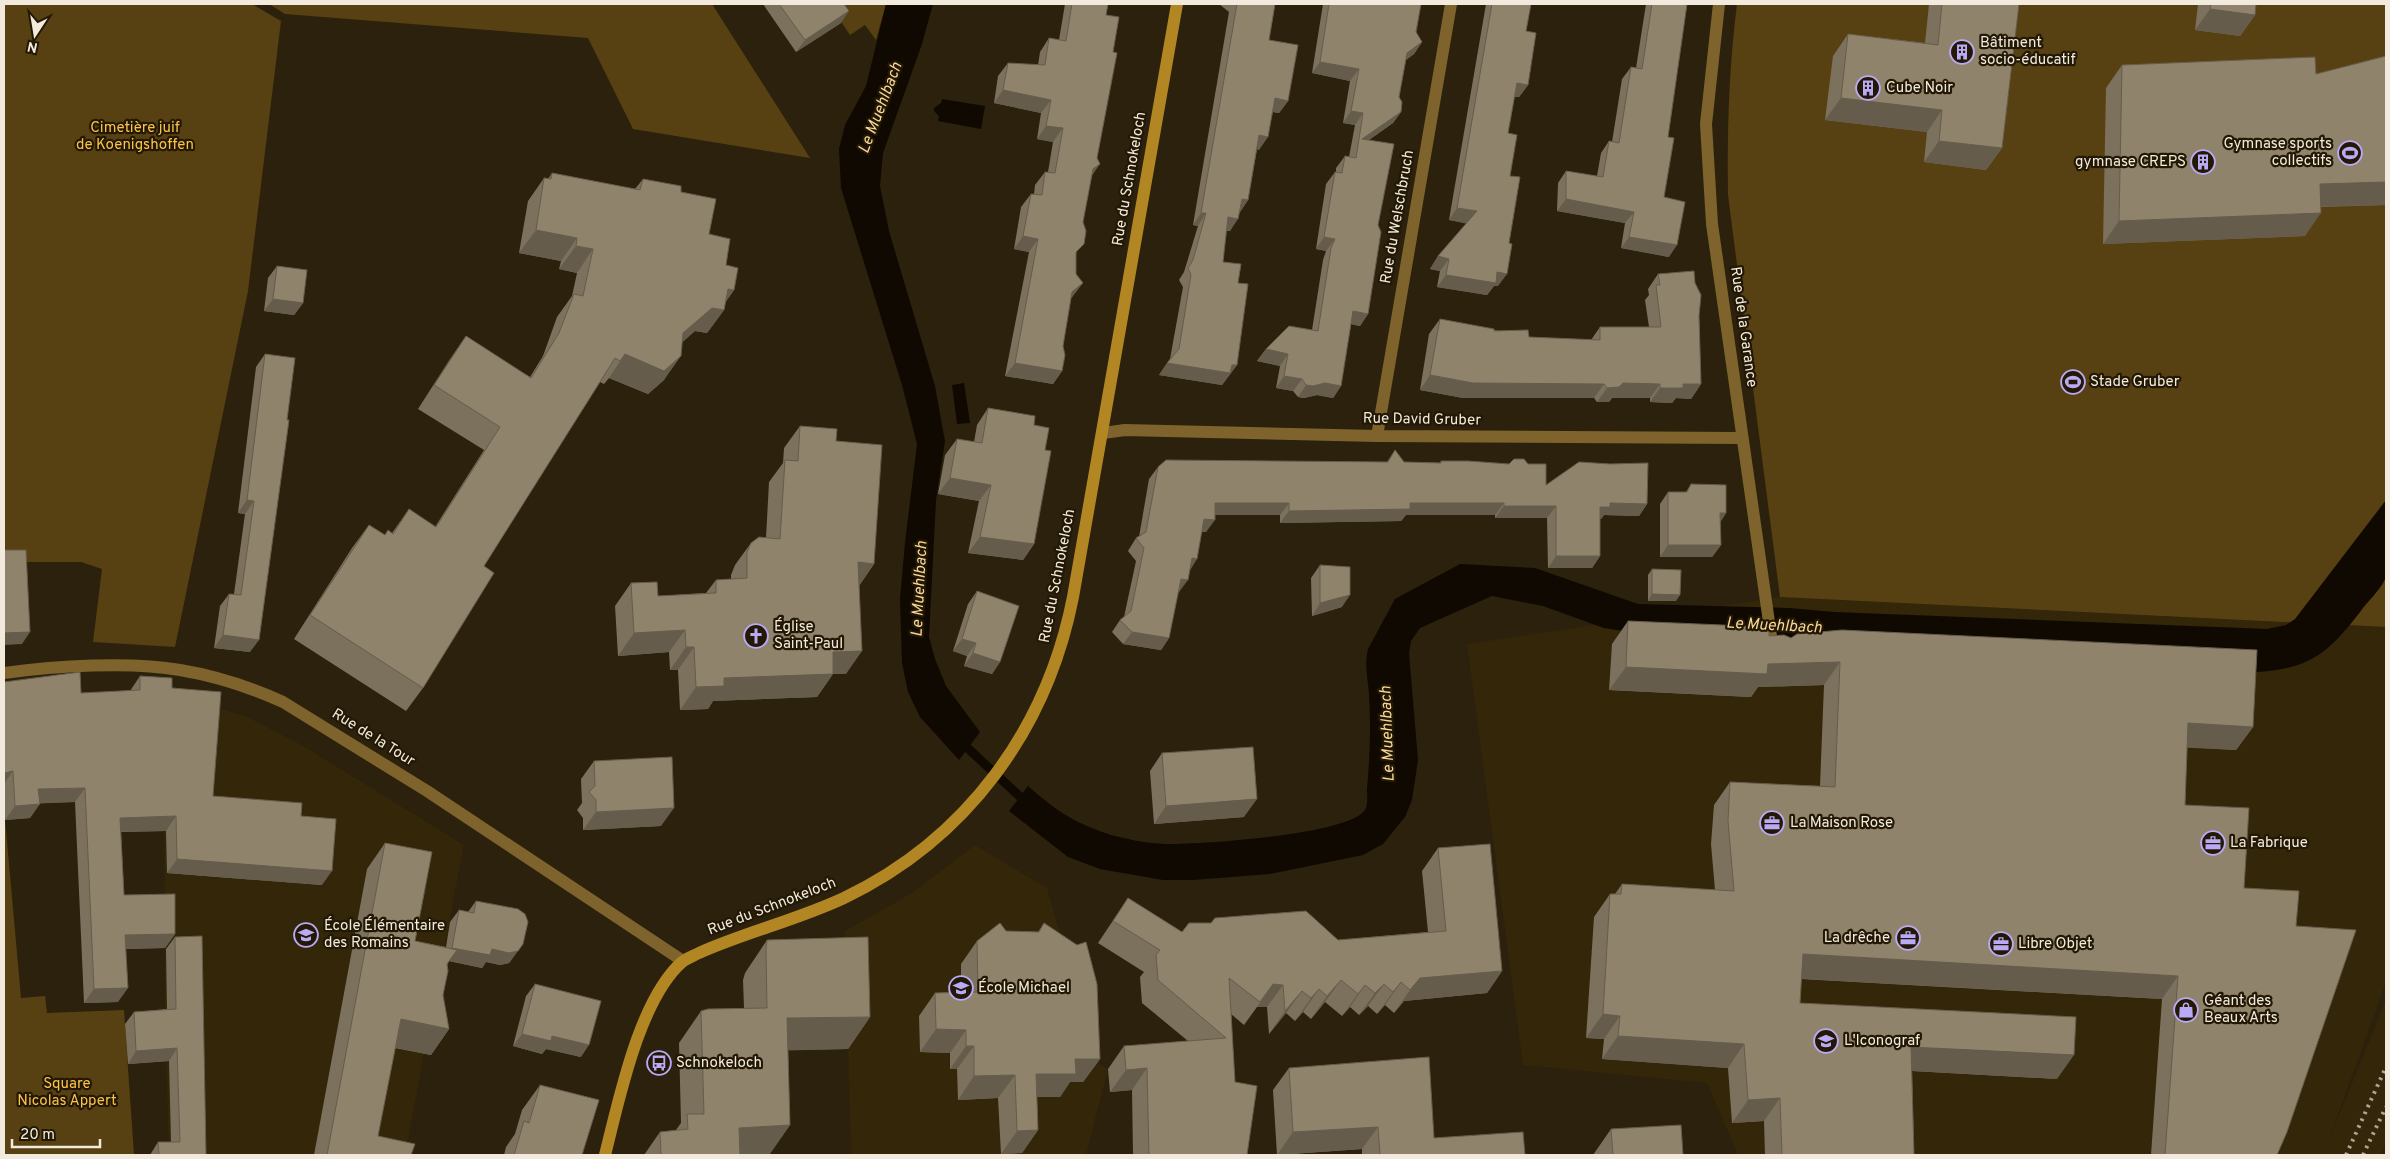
<svg xmlns="http://www.w3.org/2000/svg" width="2390" height="1159" viewBox="0 0 2390 1159" font-family="Overpass,sans-serif">
<style>
.built{fill:#332609}
.green{fill:#574113}
.water{fill:#0f0902}
.lines{fill:none;stroke-linecap:round;stroke-linejoin:round}
.stream{stroke:#0f0902;stroke-width:9}
.street{stroke:#7e632c;stroke-width:12}
.secondary{stroke:#b28723;stroke-width:12}
.rail{stroke:#ada595;stroke-width:4;stroke-dasharray:2.5 5;stroke-linecap:butt}
.wall{fill:#7c715d}
.shaded-wall{fill:#655c4c}
.building{fill:#90836c;stroke:#655c4c}
.labels{text-anchor:middle;dominant-baseline:central;stroke-width:4.5;stroke-linejoin:round;paint-order:stroke}
.poi-label{font-size:15px;fill:#f1eadd;stroke:#221804;text-anchor:start}
.park-label{font-size:15px;fill:#fbc348;stroke:#221804}
.street-label{font-size:15px;fill:#f1eadd;stroke:#221804}
.water-label{font-size:16px;font-style:italic;fill:#f8d797;stroke:#221804}
</style>
<rect width="100%" height="100%" fill="#2c210c"/>
<path class="built" d="M1780,597L2386,627V983L2328,1142L2386,1000V1144L2381,1155H1738L1707,1083L1523,1065L1467,644Z
M164,703L211,706L245,716L300,744L464,845L405,1155H169L165,1021Z
M975,845L1047,888L1081,1007L1083,1054L1108,1069L1086,1155H851L845,931L912,893Z"/>
<path class="green" d="M4,4H252L281,21L248,291L175,647L93,642L102,569L81,562H4Z
M269,4H712L810,158L633,129L588,38L285,14Z
M829,4H886L876,40L865,25L850,35Z
M1737,4H2386V627L1780,597L1728,195C1727,131 1729,67 1737,4Z
M4,808L21,998L45,996L47,1013L124,1010L134,1155H4Z"/>
<path class="water" d="M886,4H933L922,44L883,153L880,186L889,231L935,386L945,441L936,500L929,637L935,659L946,686L980,732L959,760L920,717L908,692L902,663L900,599L905,543L917,444L902,385L841,188L839,149L845,125L866,86Z
M942,99L985,106L981,129L938,121L939,116L934,111V108L941,103Z
M964,383L970,423L957,424L952,385Z
M2386,500C2386,514 2390,567 2386,577C2382,588 2370,599 2363,608C2325,659 2305,671 2241,673L1630,632L1604,628L1543,606L1492,596L1420,628L1411,641L1409,653L1418,760L1412,800L1405,817L1383,844L1363,855L1270,874L1193,880H1163L1100,869L1068,857L1009,811L1028,786C1054,809 1071,821 1105,833C1123,839 1146,843 1165,844C1194,845 1356,835 1366,808C1368,802 1367,794 1367,789C1370,758 1371,725 1369,694C1368,679 1364,664 1368,649L1395,599L1460,564L1535,568L1638,604L1789,608L1834,612L2267,629L2286,625L2295,619Z"/>
<g class="lines">
<path class="stream" d="M960,741L1029,805"/>
<path class="street" d="M1719,4L1706,124L1712,224L1773,650
M1103,433L1125,430L1377,436L1741,438
M1377,436L1451,4
M4,673C55,666 130,661 180,670C216,676 250,687 283,702L427,791L683,961"/>
<path class="secondary" d="M605,1155C619,1100 639,1000 682,962C687,958 693,956 699,953C746,932 797,920 844,898C967,839 1047,729 1073,597L1177,4"/>
<path class="rail" d="M2346,1155L2386,1067
M2363,1155L2386,1107"/>
</g>
<path class="wall" d="M763,4H844L841,23L796,52Z
M1062,4H1108L1106,15L1092,175L1076,255L1073,296L1071,298L1063,346L1062,371L1053,384L1005,376L1029,252L1014,249L1021,207L1031,194H1034L1035,185L1045,172H1048L1053,142L1037,139L1041,113L994,103L998,76L1008,63L1038,65L1040,52L1049,38L1059,40L1065,4Z
M1219,4H1275L1269,40L1288,101L1279,113L1273,112L1259,150L1257,149L1248,200L1240,212L1230,231H1226L1223,262L1238,283L1237,365L1222,385L1159,375L1170,359L1183,287L1179,280L1184,272L1198,226L1193,225L1229,12Z
M1323,4H1421L1416,32L1422,42L1414,54L1406,60L1399,97L1401,112L1393,123L1369,140L1378,225L1368,314L1360,326L1351,324L1341,386L1333,398L1317,395L1304,398L1298,397L1293,391L1276,388L1280,366L1257,361L1266,349L1312,330L1323,260L1326,251L1316,249L1326,184L1335,172H1336V168L1345,156L1349,157L1355,125L1343,123L1350,81L1312,73Z
M1486,4H1531L1526,31L1528,85L1519,97H1514L1508,133L1510,176L1498,286H1494L1487,295L1437,287L1440,271L1430,269L1438,256L1467,223L1449,220Z
M1646,4H1687L1668,137L1664,197L1669,257L1621,248L1625,223L1557,211L1558,183L1566,171L1597,176L1601,153L1609,141L1612,142L1622,79L1631,67L1636,68Z
M1929,4H2019L2002,148L1986,170L1924,162L1927,132L1825,120L1833,56L1848,34L1925,43Z
M2198,4H2256L2255,15L2240,36L2195,30Z
M2386,56V205L2321,207L2305,236L2103,244L2106,88L2122,65L2316,74Z
M552,173L635,189L643,179L681,192L709,234L726,265L734,290L725,303L724,310L707,333L695,331L682,342L664,380L648,394L609,378L604,384L600,382L484,566L423,688L406,711L294,639L352,548L369,525L385,535L392,533L409,509L435,527L484,450L418,409L450,359L466,336L530,377L543,356L557,317L572,296L577,273L559,269L561,261L519,253L528,201L544,178L548,179Z
M277,266L303,303L294,315L264,311L268,278Z
M1658,274L1699,316L1701,384L1691,399L1676,398L1672,403L1650,402V398H1612L1609,402H1597L1594,398H1463L1420,390L1429,334L1440,319L1529,337L1591,340L1600,327H1649L1645,300L1649,295L1648,289Z
M265,354L250,652L214,648L220,606L229,594H234L245,514L238,513L256,367Z
M988,408L1034,425L1045,450L1034,544L1023,560L968,553L979,501L938,494L945,455L957,439L974,442L977,425Z
M800,426L836,441L874,564L859,586L846,674H833L817,697L713,701L708,709L680,710L678,670H670L669,652L618,656L615,606L631,583L658,596L706,593L716,580L731,579V575L735,565L751,543L766,538L769,482L783,463L784,448Z
M1395,450L1404,462L1440,463L1441,461L1546,485L1647,504L1639,516L1604,515L1601,519H1600V556L1592,568H1548L1547,518H1495V515H1406L1401,521L1280,523V515H1215L1206,532H1202L1190,570L1179,592H1178L1169,638L1161,650L1123,644L1112,632L1120,620L1124,617L1136,561L1128,551L1136,538L1139,537L1149,479L1158,467L1387,462Z
M1691,484L1726,513L1720,522L1721,545L1712,557H1660V504L1668,492H1686Z
M1320,565L1342,607L1312,616L1311,578Z
M1652,569L1676,601H1648V575Z
M977,591L1000,662L992,674L964,666L967,656L953,651L968,604Z
M1628,621L1791,638L2253,727L2236,750L2187,747L2185,805L2244,888L2296,926L2277,1155H2151L2162,999L1801,979L1800,1003L2057,1079L1912,1071L1914,1155H1765L1764,1121L1732,1123L1728,1068L1602,1059L1604,1039L1586,1038L1594,917L1610,894H1615L1622,884L1715,890L1711,844L1714,805L1730,782L1820,786L1824,685L1758,687L1751,697L1609,690L1612,644Z
M140,676L172,688L213,796L301,816L322,885L167,873L166,831L121,832L124,895L175,934L165,948L126,949L118,1002L84,1003L75,802L40,803L30,818L5,820L4,798V682L81,693L130,691Z
M1162,753L1244,817L1154,824L1150,771Z
M594,761L661,826L583,830V818L577,810L582,803L581,779Z
M385,843L415,941L446,947L450,922L459,910L468,912L476,901L523,944L509,963L500,965L486,962L482,968L449,961L447,965L443,995L449,1029L431,1055L395,1048L378,1136L411,1155H314L367,869Z
M1438,848L1502,971L1487,993L1404,1001L1394,1013L1385,1005L1377,1014L1368,1006L1359,1015L1350,1007L1342,1016L1325,1002L1311,1019L1303,1012L1295,1021L1286,1013L1269,1034L1267,1007H1257L1244,1025L1231,1014L1235,1082L1247,1155H1133L1132,1090L1110,1092L1108,1069L1124,1046L1188,1041L1142,1003L1140,977L1144,972L1098,943L1128,898L1182,932L1338,940L1428,932L1422,871Z
M1044,923L1100,1059L1083,1082H1070L1060,1097H1037L1038,1130L1022,1153L1001,1154L998,1098L958,1100L957,1069H950V1053L920,1052L919,1016L935,993L961,992V964L977,941L1006,931L1038,932Z
M175,937L206,1155H150L158,1142H171L169,1061L128,1064L125,1024L134,1012L167,1009L166,949Z
M767,940L870,1017L848,1049L788,1050L790,1125L769,1155H644L660,1132L676,1130L681,1123L679,1043L701,1011L744,1008L743,980L745,973Z
M535,984L581,1057L546,1049L542,1054L513,1046L526,996Z
M1289,1068L1434,1138L1525,1155H1362V1149L1277,1155L1273,1090Z
M540,1085L582,1155H504L506,1147L515,1134L522,1110Z
M1611,1129L1683,1155H1593Z"/>
<path class="shaded-wall" d="M2210,9L2255,15L2240,36L2195,30Z
M849,11L841,23L796,52L805,40Z
M1422,42L1414,54L1398,65L1407,53Z
M1320,62L1359,69L1350,81L1312,73Z
M1517,83L1528,85L1519,97L1508,96Z
M1003,90L1051,100L1041,113L994,103Z
M1275,98L1288,101L1279,113L1266,111Z
M1841,98L1942,110L1927,132L1825,120Z
M1351,111L1363,113L1355,125L1343,123Z
M1401,112L1393,123L1357,148L1362,139Z
M1046,126L1063,128L1053,142L1037,139Z
M1259,135L1268,137L1259,150L1251,148Z
M1939,141L2002,148L1986,170L1924,162Z
M1100,164L1091,177L1093,169Z
M2386,182V205L2304,207L2320,184Z
M1242,199L1248,200L1240,212Z
M1566,199L1634,212L1625,223L1557,211Z
M1457,208L1477,211L1468,224L1449,220Z
M1201,213H1206L1198,226L1193,225Z
M2321,213L2305,236L2103,244L2119,221Z
M1228,217L1238,219L1230,231L1219,229Z
M536,230L577,238L561,261L519,253Z
M1023,236L1038,239L1029,252L1014,249Z
M1324,237L1335,239L1326,251L1316,249Z
M1629,237L1677,245L1669,257L1621,248Z
M576,246L593,249L577,273L559,269Z
M1438,256L1449,259L1440,271L1430,269Z
M1497,272L1507,274L1498,286H1494L1487,295L1437,287L1446,275Z
M1083,283L1073,296L1063,305L1072,292Z
M728,289L734,290L720,309L724,310L707,333L695,331L667,356L683,333Z
M273,299L303,303L294,315L264,311Z
M1353,311L1368,314L1360,326L1345,323Z
M1266,349L1288,354L1280,366L1257,361Z
M625,354L681,356L664,380L648,394L609,378Z
M1015,363L1062,371L1053,384L1005,376Z
M1167,363L1232,365H1237L1222,385L1159,375Z
M1430,375L1604,384L1594,398H1463L1420,390Z
M1284,376L1302,379L1293,391L1276,388Z
M1325,383L1341,386L1333,398L1317,395L1304,398L1298,397L1306,385Z
M1623,383L1660,384L1650,398H1612L1609,402H1597L1607,388Z
M1683,384H1701L1691,399L1676,398L1672,403L1650,402L1660,388Z
M950,478L991,485L979,501L938,494Z
M247,500L254,501L245,514L238,513Z
M1215,503H1289L1280,515H1206Z
M1410,503H1504L1495,515H1406L1401,521L1280,523L1289,511Z
M1610,503L1647,504L1639,516L1604,515L1601,519H1591L1600,507Z
M1504,506H1556L1547,518H1495Z
M1720,513H1726L1718,526Z
M1204,519L1215,520L1206,532L1196,531Z
M980,537L1034,544L1023,560L968,553Z
M1668,545H1721L1712,557H1660Z
M1556,556H1600L1592,568H1548Z
M1192,558L1197,559L1189,572Z
M858,562L874,564L858,587Z
M1181,579L1188,580L1179,592L1172,591Z
M1652,594L1680,595L1676,601H1648Z
M1350,595L1342,607L1312,616L1320,603Z
M685,630L669,652L618,656L634,633Z
M30,632L22,644L4,645V633Z
M1132,632L1169,638L1161,650L1123,644Z
M223,635L259,640L250,652L214,648Z
M962,639L976,643L967,656L953,651Z
M686,647H694L678,670H670Z
M862,651L846,674H833L817,697L713,701L708,709L680,710L696,687L724,678L833,652Z
M973,653L1000,662L992,674L964,666Z
M1840,662L1824,685L1758,687L1751,697L1609,690L1626,667Z
M2188,723L2253,727L2236,750L2172,747Z
M13,771L4,784V773Z
M85,788L75,802L28,804L38,789Z
M1257,799L1244,817L1154,824L1166,806Z
M40,804L30,818L5,820L15,806Z
M674,808L661,826L583,830L596,812Z
M176,816L166,831L110,832L120,818Z
M177,859L332,871L322,885L167,873Z
M175,934L165,948L116,949L125,935Z
M523,944L509,963L500,965L486,962L482,968L444,960L452,948Z
M1803,954L2178,976L2162,999L1786,978Z
M1502,971L1487,993L1404,1001L1394,1013L1410,990L1420,978Z
M1341,980L1325,1002L1311,1019L1327,996Z
M1401,982L1385,1005L1377,1014L1393,992Z
M1273,984L1283,985L1267,1007H1257Z
M1384,984L1368,1006L1359,1015L1375,993Z
M1365,985L1350,1007L1342,1016L1358,994Z
M128,988L118,1002L84,1003L94,989Z
M1319,989L1303,1012L1295,1021L1311,998Z
M1302,991L1286,1013L1269,1034L1285,1011Z
M1603,1014L1620,1016L1604,1039L1586,1038Z
M870,1017L848,1049L765,1051L787,1018Z
M401,1019L449,1029L431,1055L383,1045Z
M936,1029L966,1030L950,1053L920,1052Z
M522,1034L552,1036L589,1045L581,1057L546,1049L542,1054L513,1046Z
M1618,1036L1744,1044L1728,1068L1602,1059Z
M966,1046H974L957,1069H950Z
M1911,1047L2074,1055L2057,1079L1895,1070Z
M177,1048L169,1061L128,1064L136,1051Z
M1075,1059H1100L1083,1082H1070L1060,1097H1020L1036,1074Z
M1147,1068L1132,1090L1110,1092L1126,1070Z
M1015,1075L998,1098L958,1100L974,1076Z
M1780,1098L1764,1121L1732,1123L1748,1100Z
M790,1125L769,1155H720L739,1128Z
M1378,1127L1362,1149L1277,1155L1293,1132Z
M1038,1130L1022,1153L1001,1154L1017,1131Z"/>
<path class="building" d="M779,4H844L849,11L805,40Z
M1072,4H1108L1106,15L1119,17L1113,52L1117,53L1097,158L1100,164L1093,169L1083,222L1086,231L1084,244L1076,252V274L1083,283L1072,292L1063,346L1065,355L1062,371L1015,363L1038,239L1023,236L1031,194L1042,195L1045,172L1055,173L1063,128L1046,126L1051,100L1003,90L1008,63L1045,65L1049,38L1066,41Z
M1237,4H1275L1269,40L1298,45L1288,101L1275,98L1268,137L1259,135L1248,200L1242,199L1238,219L1228,217L1223,262L1241,264L1238,283L1248,284L1237,365H1232L1230,373L1167,363L1179,349L1191,275L1188,268L1193,260L1206,213H1201Z
M1329,4H1421L1416,32L1422,42L1407,53L1399,97L1402,102L1401,112L1362,139L1394,144L1378,225L1381,232L1368,314L1353,311L1341,386L1325,383L1313,386L1306,385L1302,379L1284,376L1288,354L1266,349L1289,326L1318,331L1331,248L1335,239L1324,237L1335,172L1342,173L1345,156L1356,158L1363,113L1351,111L1359,69L1320,62Z
M1492,4H1531L1526,31L1536,33L1528,85L1517,83L1508,133L1517,135L1510,176L1520,177L1509,243L1512,244L1507,274L1497,272L1496,283L1446,275L1449,259L1438,256L1477,211L1457,208Z
M1652,4H1687L1668,137L1674,138L1664,197L1685,202L1677,245L1629,237L1634,212L1566,199V171L1603,177L1609,141L1619,143L1631,67L1642,69Z
M1942,4H2019L2002,148L1939,141L1942,110L1841,98L1848,34L1938,45Z
M2211,4H2256L2255,15L2210,9Z
M2386,56V182L2320,184L2321,213L2119,221L2122,65L2315,57L2316,74Z
M552,173L640,190L643,179L681,186V192L716,199L709,234L730,239L726,265L738,268L734,290L728,289L724,310L712,308L683,333L681,356L664,371L625,354L620,361L615,358L484,566L494,573L423,688L310,615L369,525L385,535L388,530L393,534L409,509L436,527L500,427L434,385L466,336L531,378L559,333L574,294L583,296L593,249L576,246L577,238L536,230L544,178L551,179Z
M277,266L307,270L303,303L273,299Z
M1694,271L1695,283L1701,295L1699,316L1701,384H1683V388H1660V384L1623,383L1619,387L1607,388L1604,384L1473,383L1430,375L1440,319L1494,329V331L1528,330L1529,337L1600,340V327H1661L1656,285H1660L1658,274Z
M265,354L295,358L287,420H289L259,640L223,635L229,594L241,595L254,501L247,500Z
M988,408L1035,416L1034,425L1049,428L1045,450L1051,451L1034,544L980,537L991,485L950,478L957,439L982,443Z
M800,426L837,429L836,441L882,445L874,564L858,562L862,651L833,652V674L724,678V686L696,687L694,647H686L685,630L634,633L631,583L657,582L658,596L716,593V580L747,578V552L751,543L759,537L780,539L785,460L798,461Z
M1395,450L1404,462L1441,463V461H1468L1509,464L1514,459H1524L1528,464H1546V485L1579,462L1610,464L1648,463L1647,504L1610,503V507H1600V556H1556V506H1504V503H1410V509L1289,511V503H1215V520L1204,519L1197,559L1192,558L1188,580L1181,579L1169,638L1132,632L1120,620L1131,611L1144,548L1136,538L1146,532L1158,467L1166,460L1388,462Z
M1691,484L1726,485V513H1720L1721,545H1668V492H1687Z
M4,550H26L30,632L4,633Z
M1320,565L1350,567V595L1320,603Z
M1652,569L1681,570L1680,595L1652,594Z
M977,591L1019,606L1000,662L973,653L976,643L962,639Z
M1628,621L1769,627V636L1784,635L1791,638L1797,634L1842,630L2257,650L2253,727L2188,723L2185,805L2249,808L2244,888L2299,891L2296,926L2356,930L2287,1132L2277,1155H2165L2178,976L1803,954L1800,1003L2076,1017L2074,1055L1911,1047L1914,1155H1782L1780,1098L1748,1100L1744,1044L1618,1036L1620,1016L1603,1014L1610,894H1621L1622,884L1734,891L1728,821L1730,782L1835,787L1840,662L1768,664L1767,674L1626,667Z
M80,672L81,693L140,690V676L172,678V688L221,692L213,796L302,803L301,816L336,819L332,871L177,859L176,816L120,818L124,895L175,894V934L125,935L128,988L94,989L85,788L38,789L40,804L15,806L13,771L4,773V682Z
M1253,747L1257,799L1166,806L1162,753Z
M672,757L674,808L596,812V800L589,792L595,786L594,761Z
M385,843L432,852L415,941L457,950L447,964L448,971L443,995L449,1029L401,1019L378,1136L415,1144L411,1155H327Z
M1490,844L1502,971L1420,978L1410,990L1401,982L1393,992L1384,984L1375,993L1365,985L1358,994L1341,980L1327,996L1319,989L1311,998L1302,991L1285,1011L1283,985L1273,984L1260,1002L1229,978L1235,1082L1257,1086L1247,1155H1149L1147,1068L1126,1070L1124,1046L1226,1038L1158,980L1156,955L1160,950L1113,921L1128,898L1182,932L1189,923H1211L1215,918L1306,911L1338,940L1446,931L1438,848Z
M476,901L518,909L525,914L528,922L523,944L518,951L509,953L492,949L490,955L452,948L459,910L474,913Z
M1000,923L1006,931L1039,932L1044,923L1077,945L1086,942L1097,984L1100,1059H1075L1076,1074H1036L1038,1130L1017,1131L1015,1075L974,1076V1046H966V1030L936,1029L935,993L978,992L977,941Z
M202,936L206,1155H159L158,1142H180L177,1048L136,1051L134,1012L176,1009L175,937Z
M868,937L870,1017L787,1018L790,1125L739,1128L740,1155H661L660,1132L688,1129L687,1114H704L701,1011L708,1009L767,1008L766,948L767,940Z
M535,984L601,1001L589,1045L552,1036L551,1041L522,1034Z
M1429,1057L1434,1138L1523,1132L1525,1155H1380L1378,1127L1293,1132L1289,1068Z
M540,1085L599,1100L582,1155H514L524,1121L529,1123Z
M1681,1125L1683,1155H1613L1611,1129Z"/>
<defs>
<g id="building-ring" transform="scale(1.25)"><circle r="9.5" fill="#221804" stroke="#baaaf6" stroke-width="1.5"/><path d="M-4-6H4V6H1V3H-1V6H-4ZM-2.5-4.3h1.7v1.8h-1.7ZM.8-4.3h1.7v1.8H.8ZM-2.5-1h1.7V.8h-1.7ZM.8-1h1.7V.8H.8Z" fill="#baaaf6"/></g>
<g id="stadium-ring" transform="scale(1.25)"><circle r="9.5" fill="#221804" stroke="#baaaf6" stroke-width="1.5"/><path d="M0-5a6.5 5 0 1 0 0 10a6.5 5 0 1 0 0-10ZM-3.5-1.8h7v3.6h-7Z" fill="#baaaf6"/></g>
<g id="church-ring" transform="scale(1.25)"><circle r="9.5" fill="#221804" stroke="#baaaf6" stroke-width="1.5"/><path d="M-1.2-6h2.4v3.5h3.3v2.4h-3.3V6h-2.4V-.1h-3.3v-2.4h3.3Z" fill="#baaaf6"/></g>
<g id="office-ring" transform="scale(1.25)"><circle r="9.5" fill="#221804" stroke="#baaaf6" stroke-width="1.5"/><path d="M-6-3h4V-5.5h4V-3h4V5H-6ZM-1-4.5V-3h2v-1.5ZM-6 0V1H6V0Z" fill="#baaaf6"/></g>
<g id="school-ring" transform="scale(1.25)"><circle r="9.5" fill="#221804" stroke="#baaaf6" stroke-width="1.5"/><path d="M0-5L7-2L0 1L-7-2ZM-4 1L0 2.5L4 1V4Q0 6-4 4Z" fill="#baaaf6"/></g>
<g id="shop-ring" transform="scale(1.25)"><circle r="9.5" fill="#221804" stroke="#baaaf6" stroke-width="1.5"/><path d="M-5-2.5h2.3a2.7 3.5 0 0 1 5.4 0H5L5.5 6h-11ZM-1.5-2.5h3a1.5 2.3 0 0 0-3 0Z" fill="#baaaf6"/></g>
<g id="university-ring" transform="scale(1.25)"><circle r="9.5" fill="#221804" stroke="#baaaf6" stroke-width="1.5"/><path d="M0-5L7-2L0 1L-7-2ZM-4 1L0 2.5L4 1V4Q0 6-4 4Z" fill="#baaaf6"/></g>
<g id="bus-ring" transform="scale(1.25)"><circle r="9.5" fill="#221804" stroke="#baaaf6" stroke-width="1.5"/><path d="M-5-6H5V4H4V6H2V4H-2V6H-4V4H-5ZM-3.5-4V0h7V-4ZM-3.5 1.2v1.5H-2V1.2ZM2 1.2v1.5H3.5V1.2Z" fill="#baaaf6"/></g>
</defs>
<g fill-rule="evenodd">
<use href="#building-ring" x="1962" y="52"/>
<use href="#building-ring" x="1868" y="88"/>
<use href="#stadium-ring" x="2350" y="153"/>
<use href="#building-ring" x="2203" y="162"/>
<use href="#stadium-ring" x="2073" y="382"/>
<use href="#church-ring" x="756" y="636"/>
<use href="#office-ring" x="1772" y="823"/>
<use href="#office-ring" x="2213" y="843"/>
<use href="#school-ring" x="306" y="935"/>
<use href="#office-ring" x="1908" y="938"/>
<use href="#office-ring" x="2001" y="944"/>
<use href="#school-ring" x="961" y="988"/>
<use href="#shop-ring" x="2186" y="1010"/>
<use href="#university-ring" x="1826" y="1041"/>
<use href="#bus-ring" x="659" y="1063"/>
</g>
<g class="labels">
<g class="poi-label">
<text x="1980" y="43">Bâtiment<tspan x="1980" dy="17">socio-éducatif</tspan></text>
<text x="1886" y="88">Cube Noir</text>
<text x="2332" y="144" text-anchor="end">Gymnase sports<tspan x="2332" dy="17">collectifs</tspan></text>
<text x="2186" y="162" text-anchor="end">gymnase CREPS</text>
<text x="2090" y="382">Stade Gruber</text>
<text x="774" y="627">Église<tspan x="774" dy="17">Saint-Paul</tspan></text>
<text x="1790" y="823">La Maison Rose</text>
<text x="2230" y="843">La Fabrique</text>
<text x="324" y="926">École Élémentaire<tspan x="324" dy="17">des Romains</tspan></text>
<text x="1890" y="938" text-anchor="end">La drêche</text>
<text x="2018" y="944">Libre Objet</text>
<text x="978" y="988">École Michael</text>
<text x="2204" y="1001">Géant des<tspan x="2204" dy="17">Beaux Arts</tspan></text>
<text x="1844" y="1041">L'Iconograf</text>
<text x="676" y="1063">Schnokeloch</text>
</g>
<g class="park-label">
<text x="135" y="128">Cimetière juif<tspan x="135" dy="17">de Koenigshoffen</tspan></text>
<text x="67" y="1084">Square<tspan x="67" dy="17">Nicolas Appert</tspan></text>
</g>
<g class="street-label">
<text transform="translate(1130 179) rotate(-80)">Rue du Schnokeloch</text>
<text transform="translate(1398 217) rotate(-80)">Rue du Welschbruch</text>
<text transform="translate(1743 327) rotate(82)">Rue de la Garance</text>
<text transform="translate(1422 420) rotate(1)">Rue David Gruber</text>
<text transform="translate(1058 576) rotate(-79)">Rue du Schnokeloch</text>
<text transform="translate(373 738) rotate(32)">Rue de la Tour</text>
<text transform="translate(772 907) rotate(-21)">Rue du Schnokeloch</text>
</g>
<g class="water-label">
<text transform="translate(881 108) rotate(-69)">Le Muehlbach</text>
<text transform="translate(920 589) rotate(-87)">Le Muehlbach</text>
<text transform="translate(1774 626) rotate(3)">Le Muehlbach</text>
<text transform="translate(1388 734) rotate(-92)">Le Muehlbach</text>
</g>
</g>
<rect width="2390" height="1159" fill="none" stroke="#f1eadd" stroke-width="10"/>
<g transform="translate(35 35) rotate(192)" stroke="#221804" stroke-width="4" paint-order="stroke">
<path d="M0-4L9 19L0 12L-9 19Z" fill="#f1eadd"/>
<text y="-8" font-size="14" font-weight="bold" text-anchor="middle" fill="#f1eadd">N</text>
</g>
<path d="M12 1139v8h88v-8" fill="none" stroke="#f1eadd" stroke-width="2.5"/>
<text x="20" y="1139" font-size="15" fill="#f1eadd" stroke="#221804" stroke-width="4" paint-order="stroke">20 m</text>
</svg>
